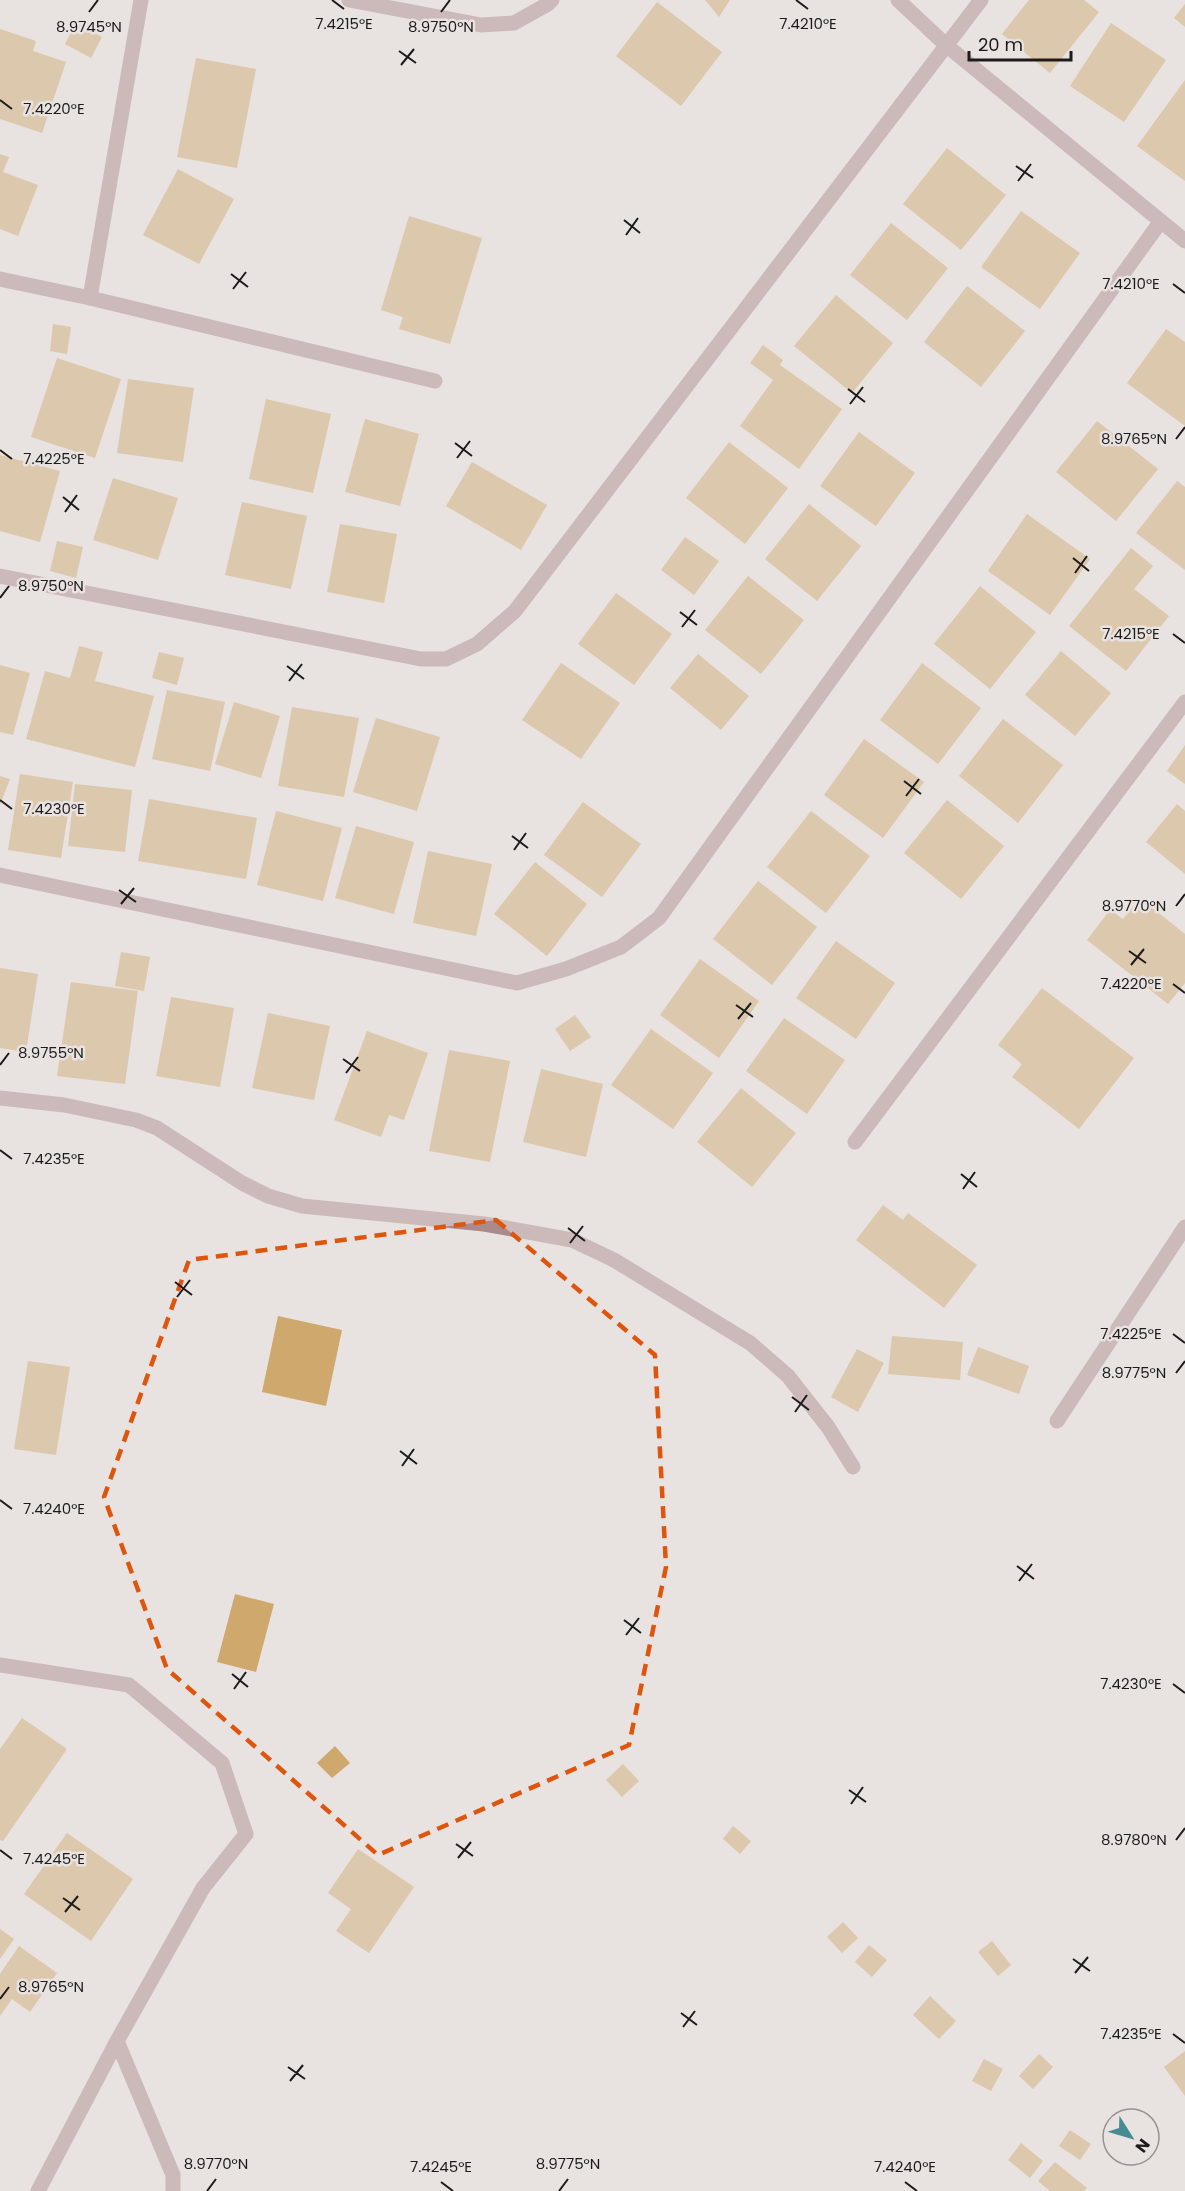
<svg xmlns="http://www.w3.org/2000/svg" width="1185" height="2191" viewBox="0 0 1185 2191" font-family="Poppins,sans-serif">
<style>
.building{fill:#cfa86d}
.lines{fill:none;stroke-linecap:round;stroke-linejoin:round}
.minor{stroke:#ab8a8c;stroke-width:15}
.marked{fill:none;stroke:#de560d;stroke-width:4.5;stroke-dasharray:12 8;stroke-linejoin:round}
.ticks{fill:none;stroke:#1d1b1a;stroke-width:2}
.ticks-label{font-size:15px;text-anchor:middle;fill:#1d1b1a;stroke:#e8e2e0;stroke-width:5;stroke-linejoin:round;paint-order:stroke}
</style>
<rect width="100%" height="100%" fill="#e8e2e0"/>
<path class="building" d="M705,0H730L719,17Z
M1029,0H1084L1099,12L1050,73L1002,34Z
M657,2L722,52L681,106L616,56Z
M1185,4V27L1174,18Z
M76,23L102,37L91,58L65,44Z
M1111,23L1166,60L1124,122L1070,86Z
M0,29L36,41L33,51L66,62L42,133L0,119Z
M196,58L256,69L237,168L177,157Z
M1185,80V181L1137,146Z
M947,148L1006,195L961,250L903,204Z
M0,154L9,157L3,172L38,185L18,236L0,229Z
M178,169L234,199L199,264L143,235Z
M1021,211L1080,253L1040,309L981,267Z
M409,216L482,238L450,344L399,329L403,317L381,310Z
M891,223L948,268L907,320L850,275Z
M967,286L1025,331L981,387L924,342Z
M836,295L893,343L852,393L794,346Z
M53,324L71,327L67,354L50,351Z
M1166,329L1185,342V426L1127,383Z
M763,345L783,360L780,365L842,409L799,469L740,426L773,380L750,363Z
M57,358L121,379L95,458L31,437Z
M128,379L194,388L183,462L117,453Z
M266,399L331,414L313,493L249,479Z
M365,419L419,434L400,506L345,492Z
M1097,421L1158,469L1116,521L1056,472Z
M859,432L915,473L876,526L820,486Z
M729,442L788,488L745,544L686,498Z
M0,455L60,471L40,542L0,531Z
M472,462L547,505L521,550L446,506Z
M113,478L178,498L158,560L93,540Z
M1177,481L1185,487V570L1136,533Z
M242,502L307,516L291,589L225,575Z
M809,504L861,546L817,601L765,559Z
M1027,514L1090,559L1050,615L988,571Z
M340,524L397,534L384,603L327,592Z
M685,537L719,561L694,595L661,570Z
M57,541L83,547L76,578L50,571Z
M1131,548L1153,566L1134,589L1169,616L1126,671L1069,626Z
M748,576L804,620L761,674L705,630Z
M980,586L1036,632L990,689L934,644Z
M616,593L672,634L634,685L578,644Z
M79,646L103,652L95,681L154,696L135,767L26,739L45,671L70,678Z
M1061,651L1111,693L1075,736L1025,695Z
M159,652L184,658L177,685L152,678Z
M698,654L749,696L721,730L670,688Z
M561,663L620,703L581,759L522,720Z
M922,663L981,708L938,764L880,720Z
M0,665L30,673L13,735L0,732Z
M167,690L225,702L210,771L152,759Z
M234,702L280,716L261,778L215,764Z
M292,707L359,718L344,797L278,786Z
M376,718L440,737L417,811L353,792Z
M1003,719L1063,765L1018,823L959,776Z
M864,739L924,782L883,838L824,795Z
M1185,745V784L1167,771Z
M20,774L73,782L61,858L8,850Z
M0,776L10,779L0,805Z
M75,784L132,790L125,852L68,846Z
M149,799L257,818L246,879L138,861Z
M947,800L1004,846L961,899L904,853Z
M583,802L641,844L602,897L544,855Z
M1177,804L1185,811V874L1146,842Z
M276,811L342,828L323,901L257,885Z
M811,811L870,856L826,913L767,867Z
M356,826L414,842L394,914L335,898Z
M428,851L492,864L476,936L413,923Z
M535,862L587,904L547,956L494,914Z
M758,881L817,927L772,985L713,939Z
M1140,898L1185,934V983L1168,1004L1087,940L1110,910L1123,919Z
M836,941L895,983L856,1039L796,998Z
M121,952L150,957L144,991L115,986Z
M700,959L759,1001L719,1058L660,1015Z
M0,968L38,974L26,1052L0,1048Z
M71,982L138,991L125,1084L57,1076Z
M1042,988L1134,1058L1079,1129L1012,1077L1022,1064L998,1045Z
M171,997L234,1008L220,1087L156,1076Z
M268,1013L330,1026L314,1100L252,1088Z
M575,1015L591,1037L570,1051L555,1029Z
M784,1018L845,1060L807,1114L746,1071Z
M651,1029L713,1073L673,1129L611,1085Z
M367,1031L428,1053L404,1120L389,1115L381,1137L334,1120Z
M449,1050L510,1061L490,1162L429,1151Z
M541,1069L603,1084L586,1157L523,1142Z
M741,1088L796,1133L752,1187L697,1142Z
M883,1205L903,1220L908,1213L977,1265L944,1308L856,1240Z
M278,1316L342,1330L326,1406L262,1392Z
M892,1336L963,1342L960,1380L888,1374Z
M978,1347L1029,1366L1019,1394L967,1375Z
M857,1349L884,1363L858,1412L831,1397Z
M28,1361L70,1367L56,1455L14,1449Z
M235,1594L274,1604L256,1672L217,1662Z
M22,1718L67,1749L3,1841L0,1840V1749Z
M335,1746L350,1763L332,1778L317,1763Z
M623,1764L639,1781L622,1797L606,1780Z
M733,1826L751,1841L740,1854L723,1839Z
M67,1833L133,1879L91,1941L24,1894Z
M358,1849L414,1887L369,1953L336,1931L351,1909L328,1893Z
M843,1922L858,1938L842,1953L827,1937Z
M0,1929L14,1939L0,1959Z
M992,1941L1011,1965L998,1976L978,1952Z
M869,1945L887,1960L872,1977L855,1962Z
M19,1946L57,1973L30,2012L12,1999L0,2016V1974Z
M930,1996L956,2021L939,2039L913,2015Z
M1185,2051V2096L1164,2067Z
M1039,2054L1053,2067L1033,2089L1019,2076Z
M984,2059L1003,2069L991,2091L972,2081Z
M1070,2130L1091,2144L1080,2160L1059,2146Z
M1021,2143L1043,2161L1030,2178L1008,2160Z
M1055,2162L1087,2188L1084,2191H1050L1038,2181Z"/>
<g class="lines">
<path class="minor" d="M349,0L481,25L514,23L548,4L552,0
M898,0L946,45L1185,241
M0,279L90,298L435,381
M90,298L141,0
M0,576L421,659H446L477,644L515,611L981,0
M0,875L517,983L566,969L621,947L659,918L1161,221
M0,1098L64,1105L136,1120L157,1128L242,1183L268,1196L302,1206L484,1224L572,1240L614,1260L750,1343L788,1376L828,1427L853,1467
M855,1142L1185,702
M1057,1421L1185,1227
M0,1665L129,1685L222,1763L246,1834L203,1888L117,2041L173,2175V2191
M38,2191L117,2041"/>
</g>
<path d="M0 0H1185V2191H0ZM496,1220L655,1355L666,1567L629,1745L378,1855L167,1669L104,1497L189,1260Z" fill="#e8e2e0" fill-opacity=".55" fill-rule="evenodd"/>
<path class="marked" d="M496,1220L655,1355L666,1567L629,1745L378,1855L167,1669L104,1497L189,1260Z"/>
<path class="ticks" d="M332,0L344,9M796,0L808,9M89,12L98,0M441,12L450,0M399,51L416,63M401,65L414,49M0,100L12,109M1016,166L1033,178M1018,181L1031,164M624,220L640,233M626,235L638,218M231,274L248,287M1173,284L1185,293M233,289L246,272M848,389L865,402M850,404L863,387M1176,439L1185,427M455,443L472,456M0,450L12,459M457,458L470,441M63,497L79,510M65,512L77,495M1073,558L1089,571M1075,573L1087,556M0,598L9,586M680,612L697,625M682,627L695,610M1173,634L1185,643M287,666L304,679M289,681L302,664M904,781L921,794M906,796L919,779M0,800L12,809M512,836L528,848M514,850L526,833M119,890L136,902M121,904L134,888M1176,906L1185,894M1129,951L1146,963M1131,965L1144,949M1173,984L1185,993M736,1005L753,1017M738,1019L751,1003M343,1059L360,1071M0,1065L9,1053M346,1073L358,1057M0,1150L12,1159M961,1174L977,1187M963,1189L975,1172M568,1228L585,1241M570,1243L583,1226M175,1282L192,1295M177,1297L190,1280M1173,1334L1185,1343M1176,1373L1185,1361M792,1397L809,1410M795,1412L807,1395M400,1451L417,1464M402,1466L414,1449M0,1500L12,1509M1017,1566L1034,1579M1019,1581L1032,1564M624,1620L641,1633M626,1635L639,1618M232,1674L248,1687M1173,1684L1185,1693M234,1689L246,1672M849,1790L866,1802M851,1804L863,1787M1176,1840L1185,1828M456,1844L473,1856M0,1850L12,1859M458,1858L471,1842M63,1898L80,1910M65,1912L78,1896M1073,1959L1090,1971M1075,1973L1088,1957M0,1999L9,1987M681,2013L697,2025M683,2027L695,2011M1173,2034L1185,2043M288,2067L305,2079M290,2081L303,2065M441,2182L453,2191M905,2182L917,2191M207,2191L216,2179M559,2191L568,2179"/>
<g class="ticks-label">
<text x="808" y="29">7.4210°E</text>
<text x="344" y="29">7.4215°E</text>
<text x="89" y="32">8.9745°N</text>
<text x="441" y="32">8.9750°N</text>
<text x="54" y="114">7.4220°E</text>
<text x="1131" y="289">7.4210°E</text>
<text x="1134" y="444">8.9765°N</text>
<text x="54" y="464">7.4225°E</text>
<text x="51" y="591">8.9750°N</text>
<text x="1131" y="639">7.4215°E</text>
<text x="54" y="814">7.4230°E</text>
<text x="1134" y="911">8.9770°N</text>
<text x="1131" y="989">7.4220°E</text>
<text x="51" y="1058">8.9755°N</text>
<text x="54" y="1164">7.4235°E</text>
<text x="1131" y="1339">7.4225°E</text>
<text x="1134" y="1378">8.9775°N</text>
<text x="54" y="1514">7.4240°E</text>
<text x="1131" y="1689">7.4230°E</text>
<text x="1134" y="1845">8.9780°N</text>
<text x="54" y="1864">7.4245°E</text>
<text x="51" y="1992">8.9765°N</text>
<text x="1131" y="2039">7.4235°E</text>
<text x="216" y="2169">8.9770°N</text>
<text x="568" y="2169">8.9775°N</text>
<text x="441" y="2172">7.4245°E</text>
<text x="905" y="2172">7.4240°E</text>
</g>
<g transform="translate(1131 2137) rotate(127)"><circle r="28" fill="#e8e2e0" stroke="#979291" stroke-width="1.5"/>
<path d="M0-4.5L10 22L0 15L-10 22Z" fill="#458c92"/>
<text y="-9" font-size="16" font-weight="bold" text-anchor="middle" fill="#1d1b1a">N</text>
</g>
<path d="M969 51v9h102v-9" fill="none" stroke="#1d1b1a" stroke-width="3"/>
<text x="978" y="51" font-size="18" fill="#1d1b1a" stroke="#e8e2e0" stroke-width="4.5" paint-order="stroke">20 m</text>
</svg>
